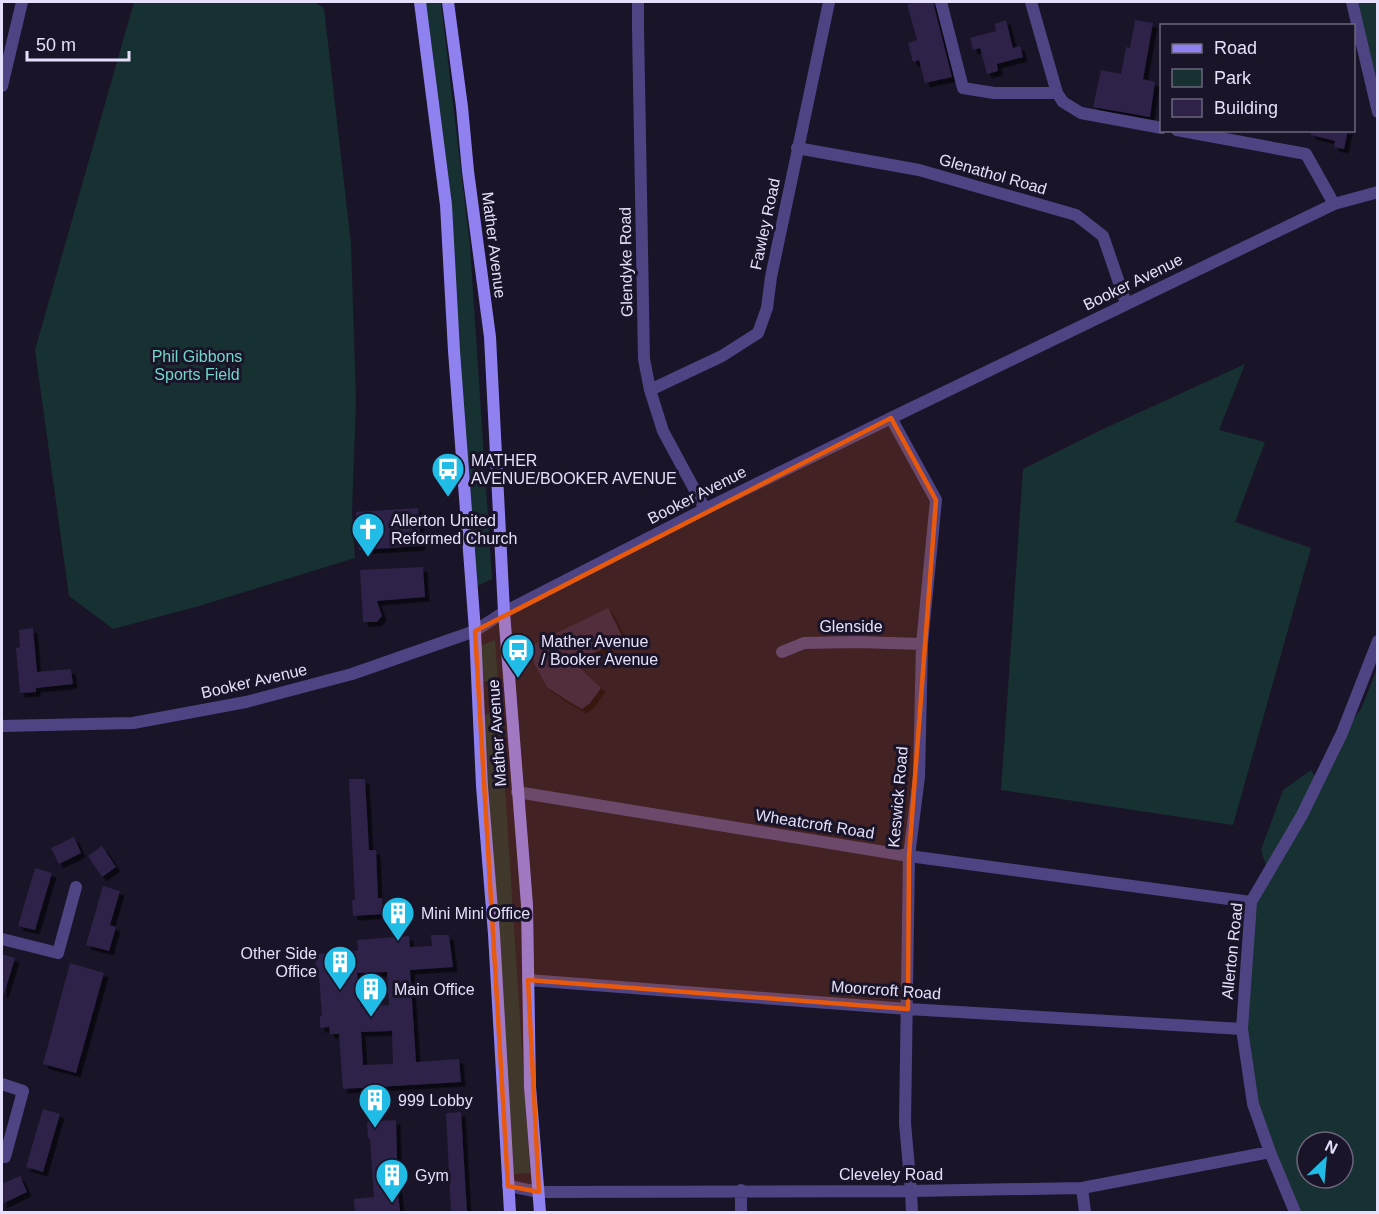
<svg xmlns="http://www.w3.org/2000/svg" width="1379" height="1214" viewBox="0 0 1379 1214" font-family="Helvetica,sans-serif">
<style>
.green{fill:#173032;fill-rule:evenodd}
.building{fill:#2e2248;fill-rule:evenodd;filter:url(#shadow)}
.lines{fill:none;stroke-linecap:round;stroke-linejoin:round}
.street{stroke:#4e4483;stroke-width:12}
.secondary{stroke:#9081f1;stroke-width:12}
.marked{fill:#e8590c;fill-opacity:0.2;stroke:#e8590c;stroke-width:4.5;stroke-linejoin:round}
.labels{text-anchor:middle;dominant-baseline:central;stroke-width:6;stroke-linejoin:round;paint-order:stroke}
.street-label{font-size:16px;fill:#e6dffb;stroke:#1a1429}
.park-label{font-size:16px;fill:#72d5c7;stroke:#1a1429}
.poi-label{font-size:16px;fill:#e6dffb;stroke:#1a1429;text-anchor:start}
</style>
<defs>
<filter id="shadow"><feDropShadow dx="4.5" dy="4.5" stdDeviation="0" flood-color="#0009"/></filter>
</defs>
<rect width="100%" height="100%" fill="#1a1429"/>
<path class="green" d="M134,2H314L324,8L351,244L356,400L352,513L355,558L199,606L113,629L69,596L35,350Z
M424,2H441L470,246L492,579L475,587Z
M1355,2H1377V93Z
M1245,364L1219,430L1265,442L1235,522L1311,548L1233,825L1001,790L1023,469L1099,431Z
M495,640L498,680L480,682L478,647Z
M1377,669V1212H1295L1270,1152L1242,1029L1251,902L1268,872L1261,850L1283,790L1311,770L1318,781L1348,727L1361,709ZM1307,1142H1343V1178H1307Z
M500,711L530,1173L513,1174L484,715Z"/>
<path class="building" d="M918,2H933L952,77L925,83L919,60L913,62L908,43L917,40L907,4Z
M1006,20L1013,48L1020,46L1023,57L997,64L998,71L987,74L980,48L973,50L970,38L996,31L995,24Z
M1135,20L1153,23L1143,79L1155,82L1150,117L1093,107L1101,70L1121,74L1126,47L1130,48Z
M1311,130H1348L1344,149L1334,147L1335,141L1311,135Z
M418,508L421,546L359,550L356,512Z
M423,567L425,597L377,601L382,616L377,622H363L360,570Z
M608,608L623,638L575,663L601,688L590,703L582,709L565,699L547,687L534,663L532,645Z
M33,628L37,672L71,669L73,684L36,688V692L20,693L16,648L20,647L19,630Z
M349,779H365L369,850H376L378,898H382L383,914L353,916L352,900H355Z
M74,837L81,853L59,864L51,848Z
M102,846L116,867L102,877L88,856Z
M35,868L52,873L35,930L18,926Z
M103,886L120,891L110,925L116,927L109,951L86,945Z
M431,935H449L453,967L410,970L416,1062L459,1059L461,1082L343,1089L339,1034H330L329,1027L320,1028V1016H322L319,976H316L315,954L356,951L358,950L357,940L409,936L410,947L432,946ZM387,972L389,1005L361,1007L357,973ZM392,1031L393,1064L363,1065L361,1032Z
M2,954L15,958L4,994L2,993Z
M70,963L104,973L76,1073L43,1064Z
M43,1109L60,1114L43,1172L26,1167Z
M461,1112L467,1212H451L446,1113Z
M396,1120L398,1193L400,1211L355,1212L354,1199L374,1197L370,1138L368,1139L367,1122Z
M20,1176L27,1192L2,1204V1184Z"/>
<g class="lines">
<path class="street" d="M638,2V28L644,359L650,390L663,431L705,509
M941,2L963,88L994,93H1057
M1031,2L1057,93L1063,102L1081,113L1162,128
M1352,2L1378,112
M2,86L22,2
M1177,130L1306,154L1334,204
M797,148L919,170L1076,215L1103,236L1126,303
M650,390L722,356L758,333L767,308L771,277L829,2
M891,418L936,500L922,644L919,777L909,856L905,1123L911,1191L912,1212
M782,652L804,643L857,642L922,644
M2,726L133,723L246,702L352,674L475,631L504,612L705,509L891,418L1334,204L1378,192
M517,792L909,856L1251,902
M2,939L58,953L76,887
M528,980L908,1009L1242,1029
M2,1084L23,1091L5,1157
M508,1186L539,1192L911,1191L1082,1188L1270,1152
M1082,1188L1085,1212
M741,1190V1212
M1295,1212L1270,1152L1253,1104L1242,1029L1251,902L1302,815L1342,733L1378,641"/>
<path class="secondary" d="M420,2L446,205L454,351L475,631L482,786L494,934L510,1212
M448,2L462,107L468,171L490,337L504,612L527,905L530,1087L540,1212"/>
</g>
<path class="marked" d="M891,418L936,500L909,856L908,1009L528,980L539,1192L508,1186L475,631Z"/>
<defs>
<g id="bus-pin" transform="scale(1.725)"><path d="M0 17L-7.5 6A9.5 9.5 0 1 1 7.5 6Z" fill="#20bce6" stroke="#1a1429"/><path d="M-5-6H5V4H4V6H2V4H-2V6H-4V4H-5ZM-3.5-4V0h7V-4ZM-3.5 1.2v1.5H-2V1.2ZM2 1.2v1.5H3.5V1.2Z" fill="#fff"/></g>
<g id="church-pin" transform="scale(1.725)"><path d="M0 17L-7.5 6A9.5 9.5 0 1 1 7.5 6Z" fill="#20bce6" stroke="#1a1429"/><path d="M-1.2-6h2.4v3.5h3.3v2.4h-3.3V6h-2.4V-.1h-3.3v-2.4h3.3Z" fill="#fff"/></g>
<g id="building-pin" transform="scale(1.725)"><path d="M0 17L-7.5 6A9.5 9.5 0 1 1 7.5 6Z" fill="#20bce6" stroke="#1a1429"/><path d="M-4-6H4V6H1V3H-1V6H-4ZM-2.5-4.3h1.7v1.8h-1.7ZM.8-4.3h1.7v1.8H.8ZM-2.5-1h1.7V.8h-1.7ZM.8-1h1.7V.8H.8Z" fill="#fff"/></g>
</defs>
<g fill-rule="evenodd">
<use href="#bus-pin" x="448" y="469"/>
<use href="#church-pin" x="368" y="529"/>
<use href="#bus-pin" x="518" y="650"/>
<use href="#building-pin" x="398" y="913"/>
<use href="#building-pin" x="340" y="962"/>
<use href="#building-pin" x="371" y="989"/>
<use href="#building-pin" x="375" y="1100"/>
<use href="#building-pin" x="392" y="1175"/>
</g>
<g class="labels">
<g class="street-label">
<text transform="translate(993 174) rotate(16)">Glenathol Road</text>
<text transform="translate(765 224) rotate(-78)">Fawley Road</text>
<text transform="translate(494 245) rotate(83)">Mather Avenue</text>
<text transform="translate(626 262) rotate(-91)">Glendyke Road</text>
<text transform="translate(1133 282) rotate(-26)">Booker Avenue</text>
<text transform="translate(697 495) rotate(-27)">Booker Avenue</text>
<text x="851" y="626">Glenside</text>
<text transform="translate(254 681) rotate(-13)">Booker Avenue</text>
<text transform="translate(497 733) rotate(-94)">Mather Avenue</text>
<text transform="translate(898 797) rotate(-85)">Keswick Road</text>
<text transform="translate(815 824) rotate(9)">Wheatcroft Road</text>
<text transform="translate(1232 951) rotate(-84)">Allerton Road</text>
<text transform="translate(886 990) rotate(4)">Moorcroft Road</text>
<text x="891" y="1174">Cleveley Road</text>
</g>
<g class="park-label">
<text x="197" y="356">Phil Gibbons<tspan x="197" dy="18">Sports Field</tspan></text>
</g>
<g class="poi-label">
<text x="471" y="460">MATHER<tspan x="471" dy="18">AVENUE/BOOKER AVENUE</tspan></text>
<text x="391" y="520">Allerton United<tspan x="391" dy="18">Reformed Church</tspan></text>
<text x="541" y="641">Mather Avenue<tspan x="541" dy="18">/ Booker Avenue</tspan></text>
<text x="421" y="913">Mini Mini Office</text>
<text x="317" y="953" text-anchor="end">Other Side<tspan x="317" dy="18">Office</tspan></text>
<text x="394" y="989">Main Office</text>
<text x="398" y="1100">999 Lobby</text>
<text x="415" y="1175">Gym</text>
</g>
</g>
<rect width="1379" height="1214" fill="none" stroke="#e6dffb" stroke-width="6"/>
<rect x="1160" y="24" width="195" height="108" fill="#1a1429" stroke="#6c657d" stroke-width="1.5"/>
<rect x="1172" y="44" width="30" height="9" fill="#9081f1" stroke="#6c657d" stroke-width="1.5"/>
<text x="1214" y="54" font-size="18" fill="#e6dffb">Road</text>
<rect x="1172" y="69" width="30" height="18" fill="#173032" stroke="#6c657d" stroke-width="1.5"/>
<text x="1214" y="84" font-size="18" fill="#e6dffb">Park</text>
<rect x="1172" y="99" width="30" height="18" fill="#2e2248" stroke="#6c657d" stroke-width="1.5"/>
<text x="1214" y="114" font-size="18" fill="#e6dffb">Building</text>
<g transform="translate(1325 1160) rotate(26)"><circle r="28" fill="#1a1429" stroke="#6c657d" stroke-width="1.5"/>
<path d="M0-4.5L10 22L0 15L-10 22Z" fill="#20bce6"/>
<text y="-9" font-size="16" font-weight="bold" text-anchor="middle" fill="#e6dffb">N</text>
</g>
<path d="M27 51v9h102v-9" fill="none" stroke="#e6dffb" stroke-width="3"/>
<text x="36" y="51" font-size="18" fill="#e6dffb" stroke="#1a1429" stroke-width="4.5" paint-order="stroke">50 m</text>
</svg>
